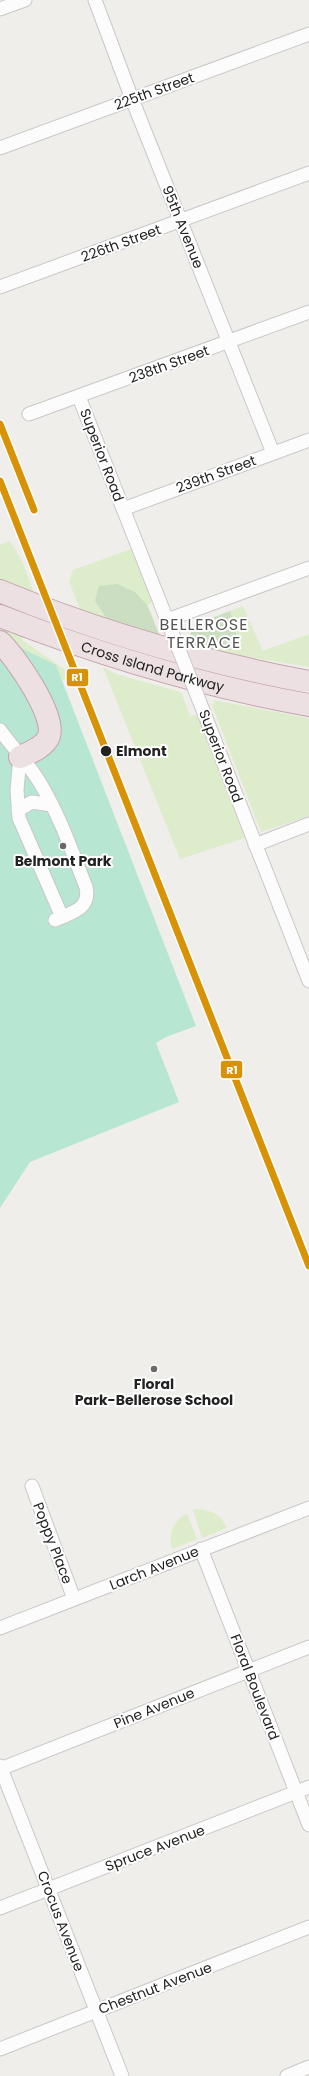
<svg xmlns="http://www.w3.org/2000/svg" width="309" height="2076" viewBox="0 0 309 2076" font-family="Poppins,sans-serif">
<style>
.grass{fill:#ddeccb}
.forest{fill:#cbdec1}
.pitch{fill:#b7e6d2}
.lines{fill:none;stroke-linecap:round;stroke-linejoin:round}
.street-casing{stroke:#c9c8c7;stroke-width:15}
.highway-casing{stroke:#c5a2ac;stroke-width:24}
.street{stroke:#fdfcfc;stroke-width:13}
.highway{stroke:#ece0e2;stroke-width:22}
.street-bridge-casing{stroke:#c9c8c7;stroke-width:15;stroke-linecap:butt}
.street-bridge{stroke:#fdfcfc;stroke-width:13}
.rail-1-casing{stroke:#fff;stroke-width:10}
.rail-1{stroke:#d79205;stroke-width:7}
.stop-dot{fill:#222;stroke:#fff;stroke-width:1.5}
.poi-dot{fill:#6a6968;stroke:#fff;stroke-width:1.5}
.labels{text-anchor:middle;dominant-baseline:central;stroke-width:4;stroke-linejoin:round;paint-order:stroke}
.street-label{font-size:14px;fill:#222;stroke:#fff}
.stop-label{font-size:14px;font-weight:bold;fill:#222;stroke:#fff;text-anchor:start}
.poi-label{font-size:14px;font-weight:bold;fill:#222;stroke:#fff}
.quarter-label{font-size:16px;letter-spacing:1px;fill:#555;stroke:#fff}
.line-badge{stroke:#fff;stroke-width:1.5}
.badge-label{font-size:11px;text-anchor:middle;font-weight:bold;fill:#fff}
</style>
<rect width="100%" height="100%" fill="#f0eeeb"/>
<path class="grass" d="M10,541L22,561L35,595L0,580V545Z
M131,549L153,602L148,605L161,639L81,613L69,581L73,570Z
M243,606L263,651L309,634V667L193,648C190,638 187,631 197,624Z
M0,627L22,635V640L67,671L69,677L63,680L42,677L0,632Z
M103,667L116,674L181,692L190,716L197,715L245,838L180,859Z
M213,700L309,718V816L261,832L211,703L215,704Z
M199,1509C212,1511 221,1514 227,1528L202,1538L193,1510Z
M187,1513L197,1539L172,1549C168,1533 173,1521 187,1513Z"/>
<path class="forest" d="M117,584L135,592L147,605L161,639L109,622L95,601L99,586Z
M230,611L239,644L230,650L214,647L193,648L191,641V628L197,624Z"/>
<path class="pitch" d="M0,638L56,665L196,1026L166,1037L156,1043L179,1102L30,1162L0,1208Z"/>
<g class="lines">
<g class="street-casing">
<path id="street" d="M95,0L132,99L273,453
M0,9L25,0
M0,148L309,34
M0,287L309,173
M79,397L167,620L309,568
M29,414L309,312
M123,509L309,440
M199,700L309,981
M0,730C13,748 29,764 40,783C60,816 72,852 86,887C91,909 71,913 55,920
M20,757L17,790L19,818L62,917
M18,810L32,802L52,805
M255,845L309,824
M32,1486L74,1599
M201,1549L309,1825
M0,1628L309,1508
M0,1766L122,2076
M0,1769L309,1647
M0,1908L309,1787
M0,2049L309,1927
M287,2076L309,2067"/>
</g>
<g class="highway-casing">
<g id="highway">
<path d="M0,591C99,632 203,662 309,682"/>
<path id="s1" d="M0,616C100,655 203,686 309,705"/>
<path d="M0,642C15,656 56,715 49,736C45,747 29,753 20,757"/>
</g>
</g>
<use href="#street" class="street"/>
<use href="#highway" class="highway"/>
<g class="street-bridge-casing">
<path id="street-bridge" d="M167,620L199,700"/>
</g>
<use href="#street-bridge" class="street-bridge"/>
<g class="rail-1-casing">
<path id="rail-1" d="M0,424L34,510
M0,481L309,1266"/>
</g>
<use href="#rail-1" class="rail-1"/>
</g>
<circle class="stop-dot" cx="106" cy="751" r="6"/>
<g class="poi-dot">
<circle cx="63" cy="846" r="4"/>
<circle cx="154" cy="1369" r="4"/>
</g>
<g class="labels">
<g class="street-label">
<text transform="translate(154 91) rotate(-20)">225th Street</text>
<text transform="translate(183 227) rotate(68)">95th Avenue</text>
<text transform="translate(121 243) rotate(-20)">226th Street</text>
<text transform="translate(169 364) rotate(-20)">238th Street</text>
<text transform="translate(102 455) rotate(69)">Superior Road</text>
<text transform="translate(216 474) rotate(-20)">239th Street</text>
<text stroke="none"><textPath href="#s1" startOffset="161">Cross Island Parkway</textPath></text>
<text transform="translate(221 756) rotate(69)">Superior Road</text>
<text transform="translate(53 1543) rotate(69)">Poppy Place</text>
<text transform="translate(154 1568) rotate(-22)">Larch Avenue</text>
<text transform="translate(255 1687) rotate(69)">Floral Boulevard</text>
<text transform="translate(154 1708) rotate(-22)">Pine Avenue</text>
<text transform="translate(155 1848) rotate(-21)">Spruce Avenue</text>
<text transform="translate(61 1921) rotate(69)">Crocus Avenue</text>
<text transform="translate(155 1988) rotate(-21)">Chestnut Avenue</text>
</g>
<g class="stop-label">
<text x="116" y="751">Elmont</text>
</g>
<g class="poi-label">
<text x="63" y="861">Belmont Park</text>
<text x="154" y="1384">Floral<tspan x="154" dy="16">Park-Bellerose School</tspan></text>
</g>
<g class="quarter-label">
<text x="204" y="624">BELLEROSE<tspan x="204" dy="18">TERRACE</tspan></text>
</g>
</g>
<g class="line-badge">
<rect x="66" y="668" width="23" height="19" rx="4" fill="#d79205"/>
<rect x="220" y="1060" width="23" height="19" rx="4" fill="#d79205"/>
</g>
<g class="badge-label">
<text x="77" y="681">R1</text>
<text x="232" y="1074">R1</text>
</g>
</svg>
